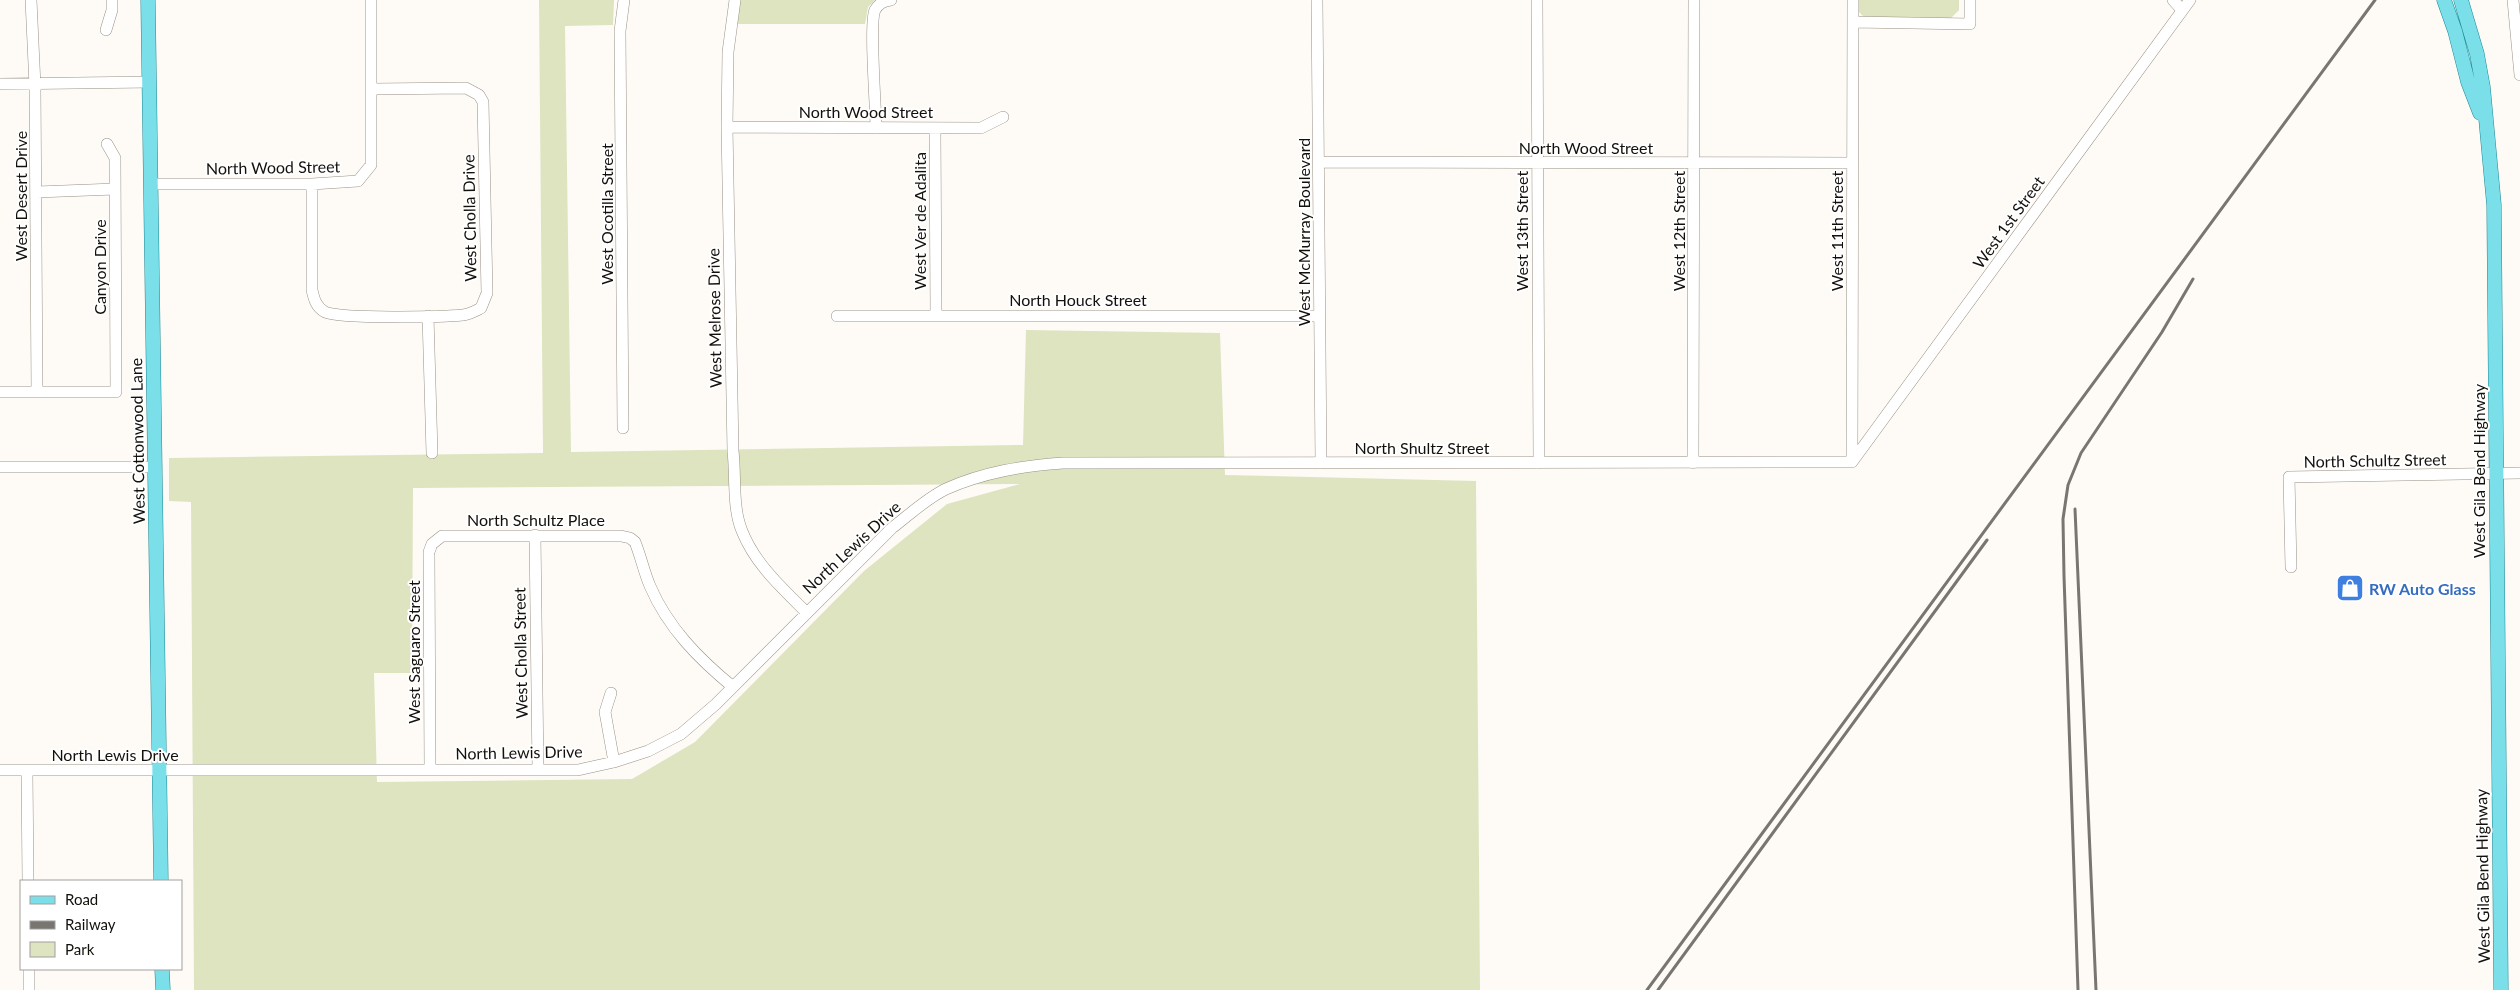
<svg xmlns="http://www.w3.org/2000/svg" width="2520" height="990" viewBox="0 0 2520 990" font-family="Lato,sans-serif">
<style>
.green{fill:#dee4c0;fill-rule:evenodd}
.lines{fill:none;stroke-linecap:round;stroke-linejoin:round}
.minor-casing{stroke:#999186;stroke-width:12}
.major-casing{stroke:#1d8893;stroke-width:15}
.minor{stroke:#fff;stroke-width:11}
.major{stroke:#7adfe9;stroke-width:14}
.rail{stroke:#797672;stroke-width:3}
.labels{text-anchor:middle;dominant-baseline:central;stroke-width:4;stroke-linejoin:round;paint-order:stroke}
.street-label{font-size:16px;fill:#13100c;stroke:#fff}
.shop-label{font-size:16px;font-weight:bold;fill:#366cbe;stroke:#fff;text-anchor:start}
</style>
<rect width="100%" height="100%" fill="#fefbf6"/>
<path class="green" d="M539,0H614L613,25L565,26L571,452L1023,445L1026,330L1220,333L1225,475L1476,481L1480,990H194L191,502L169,501V458L543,453ZM1020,484L947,504L864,571L695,742L632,779L377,782L374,673H412L413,488Z
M738,0H875L868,7L865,24H734Z
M1857,0H1959V10L1950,19L1865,18L1857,10Z"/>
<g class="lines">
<g class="minor-casing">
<path id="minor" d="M31,0L35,86L37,392
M735,0L728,52L727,127L733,451C736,476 732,507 742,531C755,564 782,588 806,612
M1317,0L1321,463
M1537,0L1539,463
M2173,0L2182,10
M2513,0L2520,75
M1853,22L1970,24V0
M106,30L112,10V0
M0,84L150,82
M727,127L981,128L1003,117
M876,128C876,108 869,22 875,10C879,3 884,1 891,0
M935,128L936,315
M1319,162L1852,163
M152,184H312L358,181L371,165V0
M312,184V290C314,299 316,307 325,312C341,319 441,317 463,315C470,314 475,311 481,308L487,293L483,102L479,95L466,88L373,89
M37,192L115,189
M428,316L432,453
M837,316H1319
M0,392H116L115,158L107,144
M623,428L620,31L624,0
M1852,462L2190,0
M1852,462L1853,0
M1693,463L1694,0
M0,467H155
M535,535L538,770
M2291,567L2289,477L2520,473
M611,693L605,712L614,762
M430,769L429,552L432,544L442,536H621L630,538L635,542C641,557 644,572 650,586C668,628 699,659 733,687
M0,770H578L614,762L648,751L681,734L716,704L892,528C909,515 927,498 946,489C984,472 1022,466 1063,463L1852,462
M27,771L28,881
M29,969V990"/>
</g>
<g class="major-casing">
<path id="major" d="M148,0L161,881
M2444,0L2455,31L2468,82L2480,113
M2461,0L2477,54L2483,87L2494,205L2501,990
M162,969L163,990"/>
</g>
<use href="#minor" class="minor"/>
<use href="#major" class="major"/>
<path class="rail" d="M2075,509L2096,990
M1647,990L2375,0
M1658,990L1987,540
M2078,990L2064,576L2063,519L2068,485L2081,453L2162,332L2193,279"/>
</g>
<defs>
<g id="shop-square" transform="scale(1.4375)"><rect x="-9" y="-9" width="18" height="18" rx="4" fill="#3f7fe0" stroke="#fff"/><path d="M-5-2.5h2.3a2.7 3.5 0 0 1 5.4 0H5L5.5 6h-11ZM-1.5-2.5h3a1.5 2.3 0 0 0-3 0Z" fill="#fff"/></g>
</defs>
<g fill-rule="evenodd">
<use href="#shop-square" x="2350" y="588"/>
</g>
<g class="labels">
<g class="street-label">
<text x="866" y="111">North Wood Street</text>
<text x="1586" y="147">North Wood Street</text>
<text transform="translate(273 167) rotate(-1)">North Wood Street</text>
<text transform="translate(20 196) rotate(-90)">West Desert Drive</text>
<text transform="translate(606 214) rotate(-90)">West Ocotilla Street</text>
<text transform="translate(469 218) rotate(-91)">West Cholla Drive</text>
<text transform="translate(919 221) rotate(-90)">West Ver de Adalita</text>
<text transform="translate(2008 222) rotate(-54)">West 1st Street</text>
<text transform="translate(1521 231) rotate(-90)">West 13th Street</text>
<text transform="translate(1678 231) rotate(-90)">West 12th Street</text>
<text transform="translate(1836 231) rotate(-90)">West 11th Street</text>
<text transform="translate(1303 232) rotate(-90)">West McMurray Boulevard</text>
<text transform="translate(99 267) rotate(-90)">Canyon Drive</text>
<text x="1078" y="299">North Houck Street</text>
<text transform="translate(714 318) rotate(-91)">West Melrose Drive</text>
<text transform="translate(137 441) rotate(-91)">West Cottonwood Lane</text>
<text x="1422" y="447">North Shultz Street</text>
<text transform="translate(2375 460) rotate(-1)">North Schultz Street</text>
<text transform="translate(2478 471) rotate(-90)">West Gila Bend Highway</text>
<text x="536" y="519">North Schultz Place</text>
<text transform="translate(851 547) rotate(-43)">North Lewis Drive</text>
<text transform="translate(413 652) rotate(-90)">West Saguaro Street</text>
<text transform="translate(520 653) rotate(-91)">West Cholla Street</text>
<text transform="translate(519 752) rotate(-1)">North Lewis Drive</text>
<text x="115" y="754">North Lewis Drive</text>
<text transform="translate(2482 876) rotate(-91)">West Gila Bend Highway</text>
</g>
<g class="shop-label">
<text x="2369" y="588">RW Auto Glass</text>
</g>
</g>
<rect x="20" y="880" width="162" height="90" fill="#ffffff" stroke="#a19f9e"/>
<rect x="30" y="896" width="25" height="8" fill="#7adfe9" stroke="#a19f9e"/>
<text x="65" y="905" font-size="15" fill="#13100c">Road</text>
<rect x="30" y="921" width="25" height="8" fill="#797672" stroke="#a19f9e"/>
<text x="65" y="930" font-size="15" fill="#13100c">Railway</text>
<rect x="30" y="942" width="25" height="15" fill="#dee4c0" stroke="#a19f9e"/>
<text x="65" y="955" font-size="15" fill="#13100c">Park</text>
</svg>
